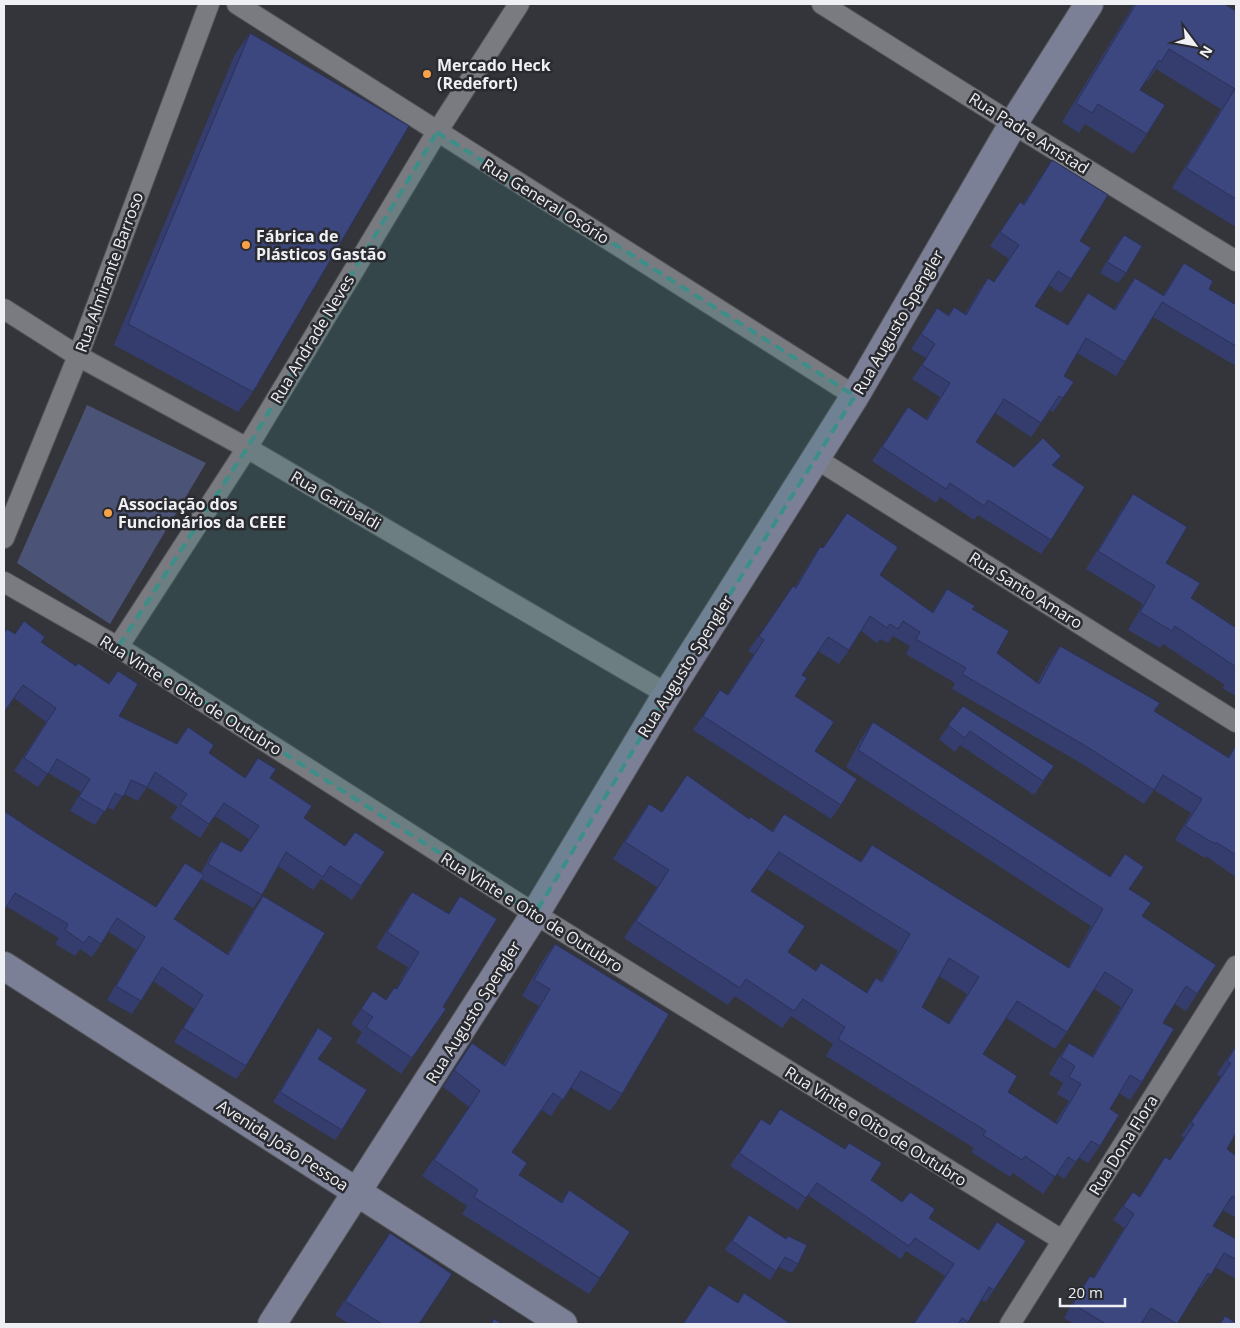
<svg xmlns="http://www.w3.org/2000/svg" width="1240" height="1328" viewBox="0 0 1240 1328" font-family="'Open Sans',sans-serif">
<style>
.green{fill:#4b5377}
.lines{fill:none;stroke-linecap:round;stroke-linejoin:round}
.street-casing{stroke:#535458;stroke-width:22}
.secondary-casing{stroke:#535458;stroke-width:30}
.street{stroke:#7a7b81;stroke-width:20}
.secondary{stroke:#7b8097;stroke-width:28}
.wall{fill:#343d6d;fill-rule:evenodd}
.shaded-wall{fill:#2b3259}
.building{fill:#3d477f;stroke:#2b3259;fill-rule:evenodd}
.marked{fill:#3c8e89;fill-opacity:0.2;stroke:#3c8e89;stroke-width:4;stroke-dasharray:10 6;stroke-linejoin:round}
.poi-dot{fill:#f7a248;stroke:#2a2b30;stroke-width:2}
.labels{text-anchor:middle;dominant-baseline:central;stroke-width:5;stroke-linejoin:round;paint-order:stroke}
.poi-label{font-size:16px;font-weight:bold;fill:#eff0f3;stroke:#2a2b30;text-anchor:start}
.street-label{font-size:16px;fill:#eff0f3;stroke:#2a2b30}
</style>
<rect width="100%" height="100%" fill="#34353b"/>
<path class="green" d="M87,405L206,463L110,624L17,563Z"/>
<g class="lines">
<g class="street-casing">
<path id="street" d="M237,4L855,396
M822,4L1013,124L1236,261
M4,309L78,356L247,448L667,694
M815,458L1236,722
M4,538L78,356L209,4
M4,582L118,647L535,914L1062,1240
M118,647L247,448L437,132L519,4
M1010,1324L1236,966"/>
</g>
<g class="secondary-casing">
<path id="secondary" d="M4,966L563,1324
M272,1324L535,914L667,694L855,396L1013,124L1089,4"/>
</g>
<use href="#street" class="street"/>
<use href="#secondary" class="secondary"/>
</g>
<path class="wall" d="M1134,4H1224L1236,11V227L1172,188L1221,109L1156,69L1148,81L1146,80L1140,90L1147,134L1133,154L1085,124L1079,133L1062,122Z
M250,33L253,392L238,412L114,345L235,54Z
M1052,160L1080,241L1071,279L1061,293L1049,285L1035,306L1067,325L1088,293L1114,309L1125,292L1135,278L1163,295L1184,263L1209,289L1236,305V366L1153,317L1125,362L1116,376L1077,353L1064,376L1063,398L1053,412L1050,410L1031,437L995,413L976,442L1014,467L1061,456L1054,466L1051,540L1041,554L978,515L974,520L940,497L936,503L872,461L908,407L926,419L940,397L912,379L926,358L911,349L937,308L948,315L954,307L965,314L978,292L988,278L994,282L1009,259L990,246L1020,202L1023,204Z
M1124,235L1126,273L1118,283L1100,273L1116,245Z
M1133,494L1166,563L1191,598L1236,628V696L1222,688L1225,685L1163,644L1160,648L1128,630L1143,604L1086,569L1121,511Z
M847,513L880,575L932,612L947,589L972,609L997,653L1037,683L1050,660L1060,646L1154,711L1228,757L1236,745V877L1206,856L1205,858L1175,840L1191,813L1154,790L1144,804L1079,762L952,689L955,683L906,654L910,646L893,636L888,643L880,639L877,643L861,631L849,650L839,664L818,651L802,675L795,696L815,751L841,805L831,819L693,730L720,690L727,695L754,654L748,651L793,586L795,587L810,562L820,547L823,548L826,545Z
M15,634L108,684L118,671L119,716L177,744L188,727L209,753L244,778H270L304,818L345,846L385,852L352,900L321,879L313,890L278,866L262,895L253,908L201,879L174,919L227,954L254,909L263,896L246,1066L236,1079L174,1042L194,1009L153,981L132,1014L107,1000L136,950L109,932L92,957L80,949L75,956L55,944L59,938L6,906L4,910V811L38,834L156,907L185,863L201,873L211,854L221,841L241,852L249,839L215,816L200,838L170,818L178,807L147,787L138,801L124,794L113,810L107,807L95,825L70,811L81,792L48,773L38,787L14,771L46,722L14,698Z
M963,706L1054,766L1034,795L960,745L955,752L939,739Z
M873,722L1110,876L1125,854L1129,889L1142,916L1197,994L1186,1011L1175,1004L1163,1023L1142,1082L1130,1100L1119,1093L1110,1109L1100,1146L1088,1163L1079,1158L1064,1179L1057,1174L1043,1194L1013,1173L1010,1177L971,1152L974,1148L826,1056L833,1044L791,1016L782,1028L735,996L728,1005L624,938L657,887L613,859L637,821L649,804L661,812L749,819L772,831L784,814L860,862L872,845L1068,967L1091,926L846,767L861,739ZM767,869L898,951L881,981L876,978L866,993L816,971L788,952L751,891ZM939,976L967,994L948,1024L922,1007ZM1094,989L1121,1007L1092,1056L1069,1043L1057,1060L1049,1074L1063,1083L1057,1094L1069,1101L1055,1123L1008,1092L983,1054L1006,1018L1055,1049L1067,1032Z
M412,892L448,914L460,896L443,1007L446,1009L401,1074L356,1042L362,1032L351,1024L373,991L386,1000L396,989L408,967L376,948L401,907Z
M555,944L622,1094L610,1111L570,1087L551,1116L542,1110L512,1152L519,1175L561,1202L569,1190L600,1278L589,1294L462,1214L467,1206L422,1176L469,1107L443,1087L472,1043L503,1065L539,1006L522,996L543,960Z
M318,1028V1059L342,1130L335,1140L273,1102L311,1038Z
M1236,1045V1133L1227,1149L1236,1156V1218L1223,1210L1213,1226L1236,1239V1279L1215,1267L1201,1288L1199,1287L1177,1324H1145L1142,1322L1141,1324H1074L1064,1318L1080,1290L1090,1276L1093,1278L1124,1228L1113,1220L1133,1192L1139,1197L1165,1157L1170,1160L1184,1138L1181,1136L1221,1077L1217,1074Z
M761,1119L770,1124L845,1149L849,1143L871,1180L902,1202L929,1218L978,1249L997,1222L994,1290L986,1302L981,1300L966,1324H913L945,1276L906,1251L901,1259L808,1195L798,1210L730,1166Z
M749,1215L785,1239L788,1236L798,1264L792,1273L779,1267L770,1280L725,1250Z
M390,1233L419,1324H349L335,1315Z"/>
<path class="shaded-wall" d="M1061,456L1051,471L1052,465Z"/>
<path class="building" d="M1136,4H1224L1236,11V199L1186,168L1235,89L1169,49L1161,62L1159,60L1140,90L1165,105L1147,134L1098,104L1092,113L1076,103Z
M250,33L409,126L253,392L128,324Z
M1052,160L1108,195L1080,241L1091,248L1071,279L1058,271L1035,306L1068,325L1088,293L1115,310L1135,278L1164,296L1184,263L1213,281L1209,289L1236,305V346L1162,302L1125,362L1086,338L1064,376L1074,382L1063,398L1059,396L1041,423L1004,399L976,442L1014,467L1043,438L1061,456L1052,465L1085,487L1051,540L988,500L984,506L950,483L946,489L882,447L908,407L927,420L950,383L922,365L935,344L921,334L937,308L949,316L954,307L966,315L988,278L994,282L1019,245L1000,232L1020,202L1024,205Z
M1124,235L1142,246L1126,273L1107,262Z
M1133,494L1187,527L1166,563L1200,583L1191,598L1236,628V667L1175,626L1172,631L1140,612L1155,586L1098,551Z
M847,513L898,547L880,575L933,613L947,589L975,606L972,609L1009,631L997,653L1039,684L1060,646L1160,703L1154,711L1229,758L1236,745V855L1216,842L1215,844L1185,826L1202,799L1163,775L1154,790L1089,748L962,674L966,668L916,639L920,632L903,621L898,629L890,624L887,628L870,616L849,650L828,637L802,675L807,678L795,696L834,722L815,751L857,779L841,805L703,716L720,690L728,695L764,640L759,636L793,586L796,588L820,547L823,548L828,541Z
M24,621L45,637L41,642L76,666L78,663L109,684L118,671L138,684L119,716L177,744L188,727L214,745L209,753L245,778L258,758L276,769L270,778L312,806L304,818L345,846L355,832L385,852L361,886L330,866L323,877L286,852L262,895L208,864L221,841L241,852L259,826L224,803L209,824L180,804L187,794L155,772L147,787L131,780L123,797L115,793L105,812L79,797L90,779L57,759L48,774L24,758L56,708L23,685L4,712V633L7,629L15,634Z
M963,706L1054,766L1043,781L970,731L965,738L948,725Z
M873,722L1110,877L1125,854L1144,867L1129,889L1151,903L1142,916L1216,965L1197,994L1186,986L1163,1023L1174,1029L1142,1082L1130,1075L1110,1109L1119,1115L1100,1146L1091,1141L1076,1162L1068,1157L1055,1177L1025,1156L1022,1160L983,1135L986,1131L838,1039L845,1027L803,999L794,1011L746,979L740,988L636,921L669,870L625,842L649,804L662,812L687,775L749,819L751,817L773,832L784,814L861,862L872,845L1069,968L1103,909L858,750ZM779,852L910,934L882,982L876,978L867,993L821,963L816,971L788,952L805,926L751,891ZM949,958L979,977L949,1024L922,1007ZM1105,972L1133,990L1093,1057L1069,1043L1061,1057L1075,1066L1069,1077L1081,1084L1057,1124L1008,1092L1017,1076L983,1054L1017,1001L1067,1032Z
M4,811L38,834L156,907L185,863L204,875L174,919L228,955L263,896L325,933L246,1066L183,1028L203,995L162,967L141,1001L116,986L145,937L117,918L101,944L89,936L84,943L65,930L68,924L15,893L5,909L4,908Z
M412,892L449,914L460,896L497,919L443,1007L446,1009L412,1058L366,1027L373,1017L361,1009L373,991L386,1000L394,988L397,989L419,952L387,932Z
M555,944L669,1014L622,1094L581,1071L563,1100L553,1093L512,1152L527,1163L519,1175L562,1203L569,1190L630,1232L600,1278L474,1197L478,1190L434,1160L480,1091L454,1070L472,1043L505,1066L550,989L534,980Z
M318,1028L333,1038L318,1059L367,1090L342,1130L280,1092Z
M1236,1046V1133L1227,1149L1236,1156V1198L1232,1196L1213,1226L1236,1239V1259L1224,1253L1211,1275L1208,1273L1177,1324L1151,1308L1141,1324H1106L1073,1304L1090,1276L1094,1278L1134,1214L1123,1206L1133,1192L1140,1197L1165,1157L1170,1160L1194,1124L1191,1122L1231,1063L1227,1061Z
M780,1109L845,1149L849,1143L882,1163L871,1180L902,1202L910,1192L935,1209L929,1218L979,1250L997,1222L1026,1241L994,1290L989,1287L968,1322L962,1318L958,1324H914L954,1264L915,1238L909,1246L817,1183L806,1198L739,1153L761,1119L770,1125Z
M749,1215L786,1239L788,1236L807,1245L798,1264L785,1257L776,1271L732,1241Z
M390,1233L452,1274L419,1324H382L345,1301Z
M709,1285L738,1303L744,1293L791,1324H683Z
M1225,1316L1236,1323V1324H1220Z
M494,1319L502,1324H491Z"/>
<path class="marked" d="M437,132L855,396L667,694L535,914L118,647L247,448Z"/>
<g class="poi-dot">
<circle cx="427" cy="74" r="5"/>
<circle cx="246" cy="245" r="5"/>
<circle cx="108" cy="513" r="5"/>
</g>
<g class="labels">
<g class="poi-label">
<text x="437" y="65">Mercado Heck<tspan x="437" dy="18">(Redefort)</tspan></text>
<text x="256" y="236">Fábrica de<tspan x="256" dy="18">Plásticos Gastão</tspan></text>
<text x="118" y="504">Associação dos<tspan x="118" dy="18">Funcionários da CEEE</tspan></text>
</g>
<g class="street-label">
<text transform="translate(1029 133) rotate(32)">Rua Padre Amstad</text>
<text transform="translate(546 201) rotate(32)">Rua General Osório</text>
<text transform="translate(109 272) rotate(-70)">Rua Almirante Barroso</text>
<text transform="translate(898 322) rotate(-60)">Rua Augusto Spengler</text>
<text transform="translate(312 339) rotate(-59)">Rua Andrade Neves</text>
<text transform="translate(336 500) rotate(30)">Rua Garibaldi</text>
<text transform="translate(1026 590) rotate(32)">Rua Santo Amaro</text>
<text transform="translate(685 666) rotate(-58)">Rua Augusto Spengler</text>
<text transform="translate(191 695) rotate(32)">Rua Vinte e Oito de Outubro</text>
<text transform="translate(532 912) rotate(32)">Rua Vinte e Oito de Outubro</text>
<text transform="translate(473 1012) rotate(-58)">Rua Augusto Spengler</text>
<text transform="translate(876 1126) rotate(32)">Rua Vinte e Oito de Outubro</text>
<text transform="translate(283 1145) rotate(33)">Avenida João Pessoa</text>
<text transform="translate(1123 1145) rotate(-58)">Rua Dona Flora</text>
</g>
</g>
<rect width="1240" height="1328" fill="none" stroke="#eff0f3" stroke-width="10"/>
<g transform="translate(1195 45) rotate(122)" stroke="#2a2b30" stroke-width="4" paint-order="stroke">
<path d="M0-4L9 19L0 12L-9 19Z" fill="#eff0f3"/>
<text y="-8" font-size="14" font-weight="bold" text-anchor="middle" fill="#eff0f3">N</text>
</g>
<path d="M1060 1298v8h65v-8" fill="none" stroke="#eff0f3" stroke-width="2.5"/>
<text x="1068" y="1298" font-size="15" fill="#eff0f3" stroke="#2a2b30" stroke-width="4" paint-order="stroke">20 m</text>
</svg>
